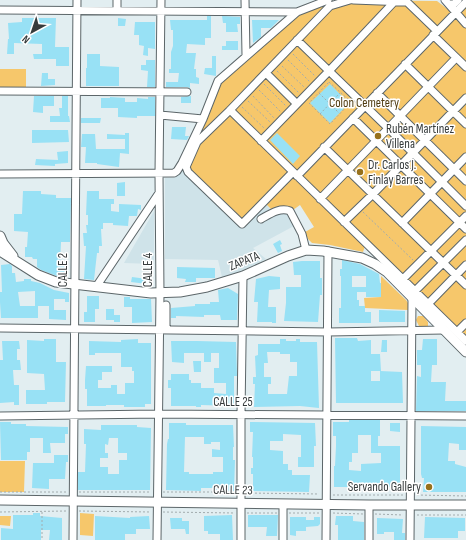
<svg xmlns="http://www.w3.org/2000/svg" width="466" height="540" viewBox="0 0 466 540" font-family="'Sofia Sans Condensed',sans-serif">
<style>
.built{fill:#cfe3e9}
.green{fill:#f6c76b}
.building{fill:#98e1f5;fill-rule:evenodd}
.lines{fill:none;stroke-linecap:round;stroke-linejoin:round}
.minor-casing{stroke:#5c6669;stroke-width:9}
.major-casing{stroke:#5c6669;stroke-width:11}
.path{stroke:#a2acae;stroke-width:1;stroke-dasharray:2 2;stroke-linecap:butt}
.minor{stroke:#fff;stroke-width:7}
.major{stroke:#fff;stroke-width:9}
.poi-dot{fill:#97711b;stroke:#fff;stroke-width:1.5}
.labels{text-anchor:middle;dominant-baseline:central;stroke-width:3;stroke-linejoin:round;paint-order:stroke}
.park-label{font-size:13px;fill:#4f3b11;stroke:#fff}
.poi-label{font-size:13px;fill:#363b3c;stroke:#fff;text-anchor:start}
.street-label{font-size:13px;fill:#363b3c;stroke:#fff}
</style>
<rect width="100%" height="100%" fill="#e2eef1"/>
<path class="built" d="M182,170L242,228L266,204L275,215L282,213L289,214L294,226L253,248L266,259L239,272L222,277L218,260L165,259V178H174Z
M154,211V264L124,263Z"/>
<path class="green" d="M341,0L437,1L450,11L466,0V346L365,246L363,252L330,245L312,243L308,239L305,232L314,227L300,205L293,210L289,207L271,209L266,204L242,228L182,170L219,82L297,16L326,4Z
M0,69H26V88H0Z
M381,276L406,300L408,303V310L365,308L364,298L381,297Z
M418,316H423L428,322V326L425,328L419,326L416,320Z
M0,461H25L24,492H0Z
M80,513L94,514L93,536L80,535Z
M0,516H11L10,526L0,525Z"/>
<path class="building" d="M207,16H211V38H205V45L187,44L186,53H196L194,69H196V77L199,78V84L190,83V88L187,87H166V82H178L179,73H169V69H171V52L173,46V30H171L170,20H207Z
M222,16L240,17V24H237L238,32H226V23H223Z
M22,18H56L55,47H69V66H56V59H34L33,54H42V44L14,43V54H7L8,39H9L8,23L22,22Z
M118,18L126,19L125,26H118Z
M252,20H279L271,28H261V37L253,43Z
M135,22H155V49L148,48V56L143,55L144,46L139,45V35H134Z
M226,41H238V50H222V46H226Z
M87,54H100V66L119,67V86H86V68H87Z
M212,56H216V76L204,74L205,68H212Z
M146,60H155V87H147L148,71L141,70V65H146Z
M42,73H48V79H55V85L41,86Z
M330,84L349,103L330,123L310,103Z
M34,96H54V106H43V113L33,112Z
M62,96H68V116H69L70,122H50V116H60L59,108H62Z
M191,96V103H181V97Z
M110,97L125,98V102H137V98L148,99V97H155V116H137V118L118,117V108H101V98H110Z
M81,118H101L100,123H81Z
M172,127H186L185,136H189L187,140L171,139Z
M32,130H68L69,142L32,143Z
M125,133H129V154L120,153L119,167L97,164V163H85L86,147H81L82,134H95L96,149H125V139H107V134L125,135Z
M277,133L300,156L293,164L270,140Z
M68,151V163L55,164V166L35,165L36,159L58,160L57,152Z
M125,182V196H117V183Z
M23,191H41V194L56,195V198H71L70,242H61L60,264H66L65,277L57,276L41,270L37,267V259H33L32,257H25V247H27L28,232L14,231V214H22Z
M87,191H99V199H114V204H111V211L119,212V204L141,205V210L138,209L137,216H129L128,226L113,225V223H103V229H101L102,246H99V253H97L94,280L84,279L86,246H84L83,233H87L86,225H88V215H86Z
M280,240L282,244L280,245L282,251L278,253L273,244Z
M342,260L360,264L379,274L380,283H381V297H366V292H357V300H359V306H365V312H371V323H339V308H341V276H340V269H342ZM352,276H366V287H352Z
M302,261H320V278H322V295H320L318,322L284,321L286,303V287H301V275H294L293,262Z
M10,264L12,266V273H15L16,282L24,281V279H31V281L40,283L54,290L69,293V302H65V299H54V310H66V320L49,319V306H36H38V318H1L0,302V292H2L1,265ZM35,291V306H20L18,292Z
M177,267L215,268V278H196V282H185L186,279L177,278Z
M269,276L280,277V289L269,290L268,307H276V323H272V322H257L258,302H254L256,279Z
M132,277L147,279V284L131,282Z
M228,288L238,294L237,320H221L220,315H204V317L176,316V318H171V308L195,306V304H210V302H219L218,290Z
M87,296H99V309H95V322H84V312H87Z
M124,297H130V299H151L152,322L132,323V307H124Z
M106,309H114V315H120V322H114V320H106Z
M379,310L405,311V322H379Z
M335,338H357L358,341L371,340V354H380L381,371H371V381H380V371L402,372L403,403H336Z
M44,339H56V362H66L65,402H47V404H26V390H45L44,374L27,373V340L44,341Z
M138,339V343H151V404H145V407H124V405H106V406H87V389H85V380L86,366H112V372H102V380H98V388H111V385H117V394H125V383H134V371H132V367H121V353H95V355H89V341L121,342V340Z
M280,339H286V341H296V339H300V342H317L319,408L300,406L254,407L255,384H253V377H256L255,356L258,355V344H280ZM267,352H280V354H290V362H297V376H289L287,394H268V384H271V377H264V363H268Z
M423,339H437V365H432L431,382H446L445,401H466V411H416L417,376L421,377V365H417V350H422Z
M382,340H387V352H381Z
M2,341H19L20,349H17V360H20L21,370H13L14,385H19V405H14V402L0,403V360H3Z
M171,341H197L236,342L237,376H234V406L201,405V407H196V406H171V388H168V380H171V374H189V380H191V383H201V388H214V393L226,394V383H214V368H219V353H211V362H204V353H184V363L172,362Z
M193,361H201V372H194Z
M349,420H380V436H378V446H400V488L377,486V488H370V487L357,486V489L350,488V487H334V466H335L336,446V436H333V422H349ZM358,435H371V453H381V463L361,464V471L349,470V462H352V453H358Z
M0,422H11V424H26V426L68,427V434H65V443H50L51,453H43V438H30V452H27V460H1Z
M250,422L315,423L316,446H314V467H298V457H301V435L283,434V441H270V450L283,451V464H288V470H292V475H310L309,492L253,491V474H251V468H253V457H252L253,432H250Z
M169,423H186V425H233L234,447H233V460H235L234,491L213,490V488H201V491L166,490L167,444L168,439H169ZM185,437H204V444H211V442H220V450L212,449V457H223V472H213V474H189V472H184Z
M390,423H400V432L390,431Z
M101,425H137V427L151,428L150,490H78V472H85L86,444H84V429L101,430ZM109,438H118V453H127V460H119V474H108V467H100V458H108V453H105V444L108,445Z
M421,426L466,427V450H459V444L449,443L448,461H455V464L466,467V492H423L424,478H422L421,474Z
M54,455H68V462H66L65,479H49V489L32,488L33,463H54Z
M33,513H40V516L62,518V540H49L50,530H41V540H1V528L13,529V515H33Z
M232,515L233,540H220V534H208V531H204V516Z
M248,515H278L277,536H266L267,527H248Z
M95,516L130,518V517L149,516L150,529H136V534H125V540H95Z
M336,516H353V521L364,522V540H338V525H335Z
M290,517H306V520H314V517H320V524L318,526L306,527V531H296V536L290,535Z
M425,517L465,518V531H458V538H424Z
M170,518H182V521H189V534H186L185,529H171Z
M377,518L403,519L402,533H405V540H394V532H384V534H377Z"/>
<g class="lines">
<g class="minor-casing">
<path id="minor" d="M245,0L246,55
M353,0L407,2L437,31
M445,0L466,24
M449,4H454L458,0
M0,10L297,12
M117,10V0
M433,35L466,67
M297,40L389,129L466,206
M405,64L466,124
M266,73L297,104
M0,91L187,92
M377,93L466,181
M230,110L466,341
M160,115L203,119
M353,118L466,229
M261,141L329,71L394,2
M324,147L466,285
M293,172L242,224L188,172L186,167L197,142L229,111L330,6L350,0
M0,174L174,173L177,171L182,163L203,119L218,81L297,12L328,0
M297,176L466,2
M320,199L456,58
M261,219C270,214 280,207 290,211L302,234L306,250
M344,222L373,194L466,98
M402,223L466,157
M403,279L466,216
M96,287L159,193
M415,291L466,240
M428,304L466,265
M166,305V330
M0,328L328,332L444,330
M457,332L466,323
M0,416L159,414L466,416
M73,540L77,0
M157,540L160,294L159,174L161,0
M241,540V414L243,276
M283,540V504
M326,540L328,251
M369,540V505
M410,540L412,299"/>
</g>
<g class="major-casing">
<path id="major" d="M0,236L3,243L13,256
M0,251L38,275L56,282L151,293L180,292L207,287L243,276L288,256L306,250L323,251L362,258L375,264L387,272L466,352
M0,500L369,505H466"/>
</g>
<path class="path" d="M293,54L315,76
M288,60L310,82
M282,66L304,87
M277,71L299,93
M329,82L351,102L330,124L309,103Z
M264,84L286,106
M259,90L281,112
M319,93L339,113
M253,96L274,118
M248,101L270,122
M242,107L264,128
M320,114L340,93
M363,212L413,260
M0,492H67
M79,492H151
M163,492H235
M247,493L319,494
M333,495H403
M417,495L466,496
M79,511L151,512
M0,512L67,511
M42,512V540
M163,512L235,513
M247,513H277
M289,513H319
M333,513L363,514
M375,514L403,515
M417,515H466"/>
<use href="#minor" class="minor"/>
<use href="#major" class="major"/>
</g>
<g class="poi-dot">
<circle cx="378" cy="136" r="4"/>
<circle cx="360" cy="172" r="4"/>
<circle cx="429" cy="487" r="4"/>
</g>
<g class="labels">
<g class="park-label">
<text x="364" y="103">Colon Cemetery</text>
</g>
<g class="poi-label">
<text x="386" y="129">Rubén Martínez<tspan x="386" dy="15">Villena</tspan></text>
<text x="368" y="165">Dr. Carlos J.<tspan x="368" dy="15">Finlay Barres</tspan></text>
<text x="421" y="487" text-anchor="end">Servando Gallery</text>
</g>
<g class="street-label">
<text transform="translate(244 261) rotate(-22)">ZAPATA</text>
<text transform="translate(63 270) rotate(-90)">CALLE 2</text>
<text transform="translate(148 270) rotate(-90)">CALLE 4</text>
<text x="233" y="402">CALLE 25</text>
<text transform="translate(233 490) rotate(1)">CALLE 23</text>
</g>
</g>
<g transform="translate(32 32) rotate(220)" stroke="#ffffff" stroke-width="3" paint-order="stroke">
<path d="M0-3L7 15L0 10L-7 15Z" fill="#363b3c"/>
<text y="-6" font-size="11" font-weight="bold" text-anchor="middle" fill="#363b3c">N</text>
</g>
</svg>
